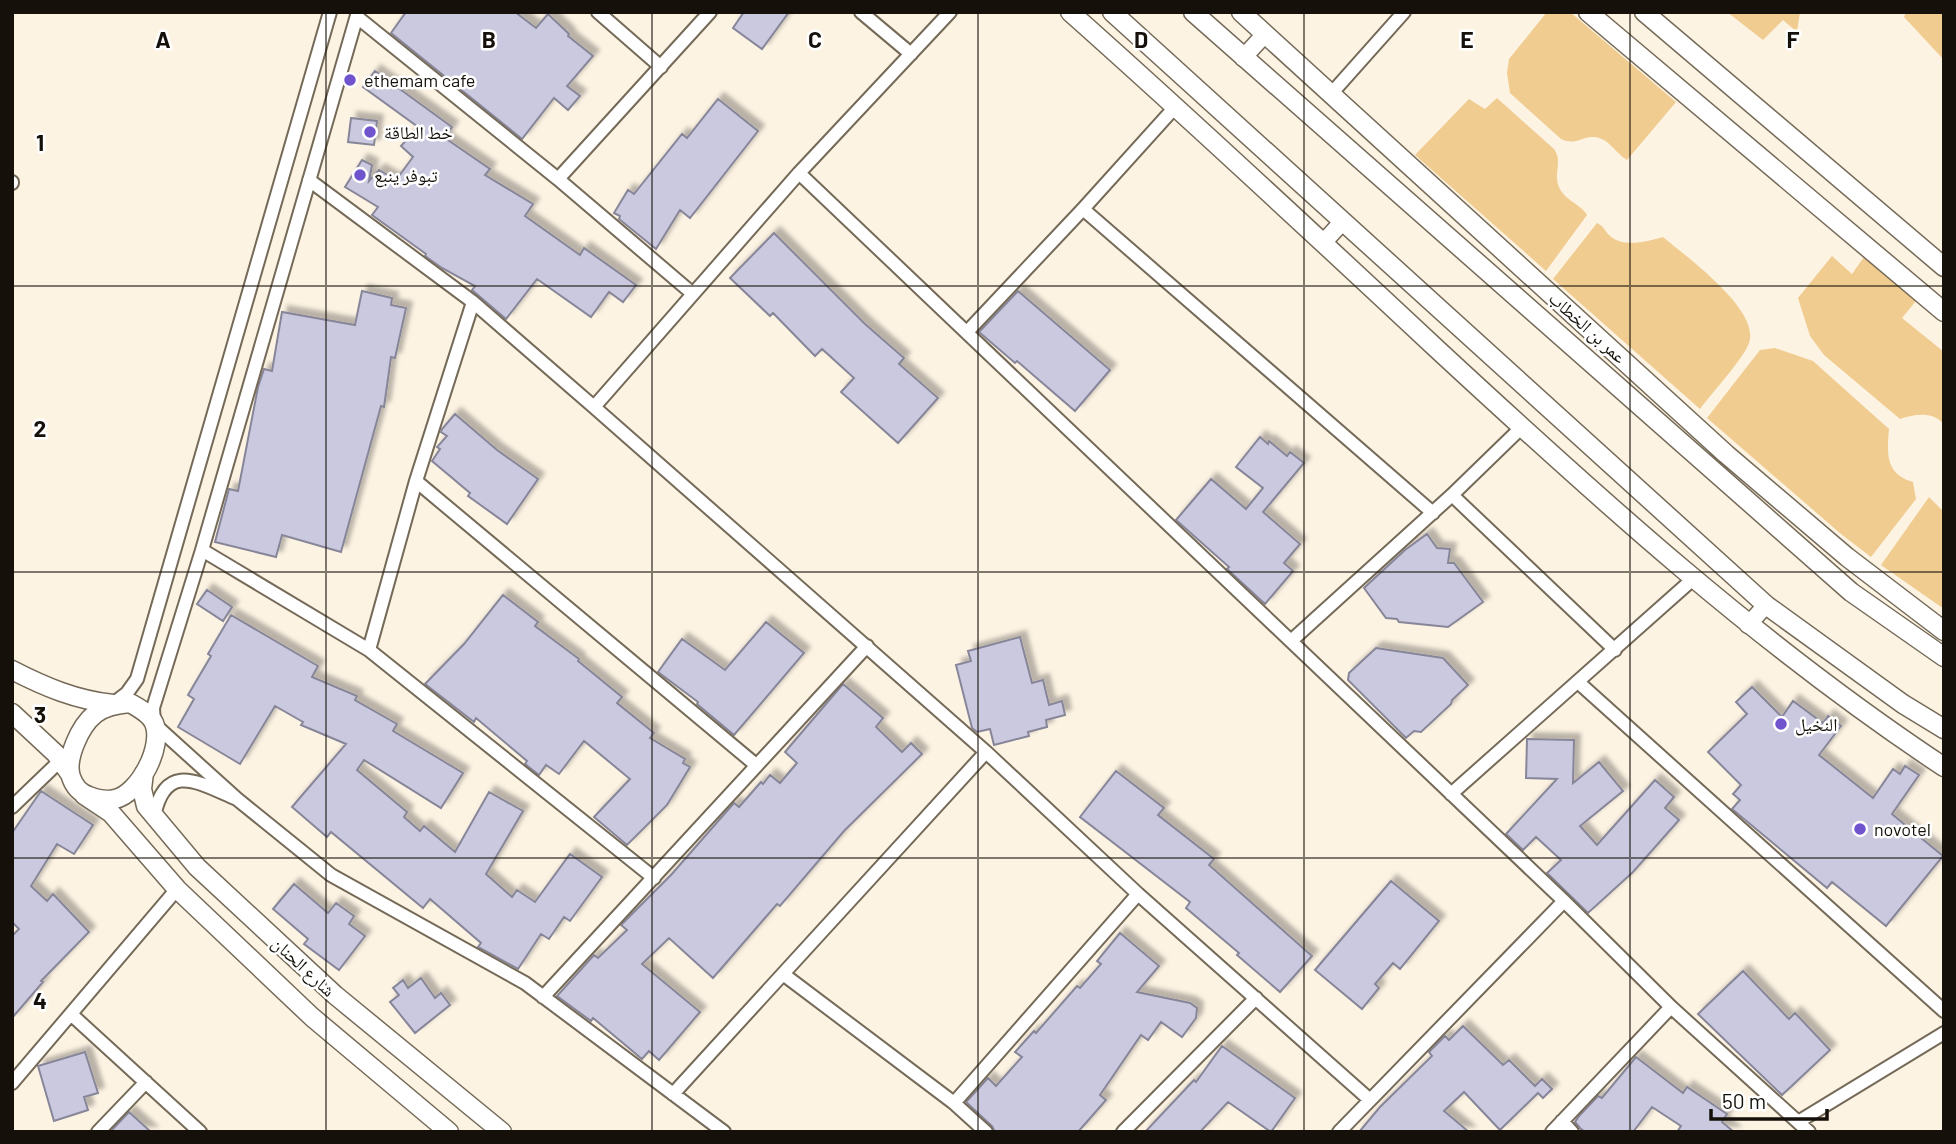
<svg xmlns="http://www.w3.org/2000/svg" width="1956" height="1144" viewBox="0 0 1956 1144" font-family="Barlow,'Noto Naskh Arabic',sans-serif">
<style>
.green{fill:#f0cc90}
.building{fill:#cbc9df;stroke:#878699;stroke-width:2;filter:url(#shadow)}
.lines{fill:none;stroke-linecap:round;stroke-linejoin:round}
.minor-casing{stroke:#756a58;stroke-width:16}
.tertiary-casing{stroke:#756a58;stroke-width:19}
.secondary-casing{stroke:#756a58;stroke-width:21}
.minor{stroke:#fff;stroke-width:12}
.tertiary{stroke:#fff;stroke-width:16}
.secondary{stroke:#fff;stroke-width:18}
.grid{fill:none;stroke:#15110a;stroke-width:2;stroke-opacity:0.55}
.poi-dot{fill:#7054cd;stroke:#fff;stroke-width:2.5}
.labels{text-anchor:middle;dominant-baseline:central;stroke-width:5;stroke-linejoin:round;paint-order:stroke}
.poi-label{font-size:18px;fill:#15110a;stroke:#fff;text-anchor:start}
.street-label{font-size:18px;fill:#15110a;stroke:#fff}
.grid-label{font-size:23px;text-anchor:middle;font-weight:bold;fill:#15110a;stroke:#fff;stroke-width:5;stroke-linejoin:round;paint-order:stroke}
</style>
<defs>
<filter id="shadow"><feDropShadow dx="6" dy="-6" stdDeviation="2" flood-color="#0004"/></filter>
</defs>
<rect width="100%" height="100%" fill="#fdf3e3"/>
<path class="green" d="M1547,12H1570L1676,102L1627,160C1615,153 1609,138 1594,137C1581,136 1577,146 1561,139L1510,93L1507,73L1509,59Z
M1727,12H1800L1797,32L1783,20L1763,40Z
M1906,12H1944V60L1904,17Z
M1497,98L1554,149C1563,161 1553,174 1559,187C1565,201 1581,204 1587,215L1546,271L1415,155L1469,99L1485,109Z
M1597,223C1604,226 1604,230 1609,235C1622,248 1646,242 1663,237C1684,255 1761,310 1749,343C1744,358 1711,394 1700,409L1553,279Z
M1832,256L1852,274L1864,257L1916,301L1902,318L1944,352V424C1932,411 1915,414 1900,419L1824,355L1810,336L1798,298Z
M1775,348L1813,361L1889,429C1887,453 1885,474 1913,482L1916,499L1871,557L1841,534L1707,418L1760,350Z
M1929,497L1944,512V609L1881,565Z"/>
<path class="building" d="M406,12H515L536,28L548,14L569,34L568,36L593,56L567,86L580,96L568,110L554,98L522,139L391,33Z
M744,12H789L762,49L733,28Z
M375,71L452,127L445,138L490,169L485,175L533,204L525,216L580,255L584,248L636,285L623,302L609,292L591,317L537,279L506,319L472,290L475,286L442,268L425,256L426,254L372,215L378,207L345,187L362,160L372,165L369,181L379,170L396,180L413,157L401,146L418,127L363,87Z
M718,99L758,131L690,218L680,210L656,249L619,219L620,216L614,213L628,190L634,194L682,134L687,138Z
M351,118L377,121L374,145L348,142Z
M774,233L865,324L904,358L899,364L938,398L898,443L841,392L854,378L822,349L815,356L773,313L770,316L730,278Z
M362,291L392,298L391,305L406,308L395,358L391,357L384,407L381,406L341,552L282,535L276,557L215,542L229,489L238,491L258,387L264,369L272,371L282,312L355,325Z
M1018,291L1110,370L1075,411L1017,361L1015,363L979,332Z
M455,414L497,450L538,479L507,524L468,496L470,493L432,461L440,449L437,447L447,436L441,432L442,429Z
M1260,437L1268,444L1269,441L1287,456L1290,452L1304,463L1263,512L1300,544L1284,563L1293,571L1265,604L1227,569L1229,567L1176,520L1211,479L1246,509L1263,488L1236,467Z
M1427,534L1437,548L1450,549L1448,563H1454L1483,602L1448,627L1399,622L1397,619L1386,618L1364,588L1405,550Z
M207,590L232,607L223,621L197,604Z
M503,595L538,622L535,626L579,659L578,661L622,697L617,703L654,733L650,738L685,759L683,763L690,767L667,805L627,845L594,817L630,779L584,741L559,774L546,765L539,775L525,764L527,761L476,718L474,722L425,684L464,644Z
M231,615L318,666L312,677L357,696L355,700L397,724L393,731L463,773L441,808L364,760L357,770L407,812L404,817L420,831L424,826L455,852L489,792L523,811L486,874L512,897L517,890L535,902L570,854L602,877L570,921L564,917L549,939L541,934L518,969L478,947L481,943L430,899L423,908L331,832L327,837L292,807L346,744L301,725L303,722L275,706L240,764L178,727L194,699L188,695L211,656L208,654Z
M766,622L804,653L734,735L697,704L698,702L658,672L682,639L725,670Z
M1020,637L1032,683L1043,680L1049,705L1062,701L1065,715L1046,720L1047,727L1028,732L1029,736L994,745L990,729L977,732L972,728L956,665L971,661L968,651Z
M1376,648L1443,658L1468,685L1452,700L1451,704L1421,732L1414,731L1406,738L1348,680L1349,673Z
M843,684L883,718L876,727L902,752L911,743L922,754L844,831L780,906L777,904L713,978L669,938L642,964L700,1012L659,1060L649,1051L642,1059L593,1018L591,1021L557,996L594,955L598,958L627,930L621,925L671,875L734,803L739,807L761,782L763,784L770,775L780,783L797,763L785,752Z
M1752,687L1782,717L1793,701L1823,723L1828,716L1841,726L1819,755L1873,798L1893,769L1900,774L1905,766L1919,775L1892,814L1943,856L1886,926L1832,882L1827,888L1732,809L1740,800L1733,794L1741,785L1708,752L1747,714L1736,702Z
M1527,739L1574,740L1573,783L1599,762L1623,791L1580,826L1597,845L1655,780L1674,797L1665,808L1679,820L1633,872L1588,913L1547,873L1561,860L1536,837L1523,850L1506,834L1557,779L1526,778Z
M1116,771L1164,808L1158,815L1214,859L1209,865L1312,956L1280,992L1237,955L1239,953L1186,908L1190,902L1080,817Z
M41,791L93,825L74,854L57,844L31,886L47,901L53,894L89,932L41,981L43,982L12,1018V936L19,929L12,922V833Z
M1391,881L1439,921L1400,969L1393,963L1375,984L1379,988L1362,1009L1315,970Z
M294,884L328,913L336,903L354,916L349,924L365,936L339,970L304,944L308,939L273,909Z
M1120,933L1159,966L1137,992L1190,1003L1197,1008L1196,1018L1182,1037L1161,1022L1148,1040L1141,1035L1100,1095L1106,1100L1078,1132H995L992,1126L966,1102L988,1078L996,1086L1022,1057L1015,1052L1034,1031L1036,1033L1077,986L1080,988L1101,964L1097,961Z
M1743,971L1789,1019L1795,1013L1830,1050L1782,1095L1698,1014Z
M421,978L435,998L441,993L450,1005L415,1033L390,1002L399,995L393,988L403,980L408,988Z
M1463,1026L1503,1065L1509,1060L1535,1086L1542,1079L1552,1089L1543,1098L1538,1093L1500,1130L1464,1092L1444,1111L1469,1132H1359L1380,1107L1432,1056L1429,1052L1445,1036L1449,1040Z
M1222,1046L1295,1098L1271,1132L1228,1102L1200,1132H1145L1194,1080L1196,1082Z
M85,1052L98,1093L84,1097L88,1110L54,1121L38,1066Z
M1636,1057L1683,1093L1687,1087L1727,1114L1722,1122L1734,1132H1677L1681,1126L1652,1107L1633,1132H1585L1580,1128L1575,1122L1579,1116L1598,1096L1602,1098Z
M129,1112L151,1132H110Z"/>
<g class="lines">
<g class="minor-casing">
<path id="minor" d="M598,12L661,67
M861,12L911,54
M357,17L558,179L693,294
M1331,94L1404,12
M799,173L1564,901L1671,1007L1809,1132
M558,179L710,12
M309,180L473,302L594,407L986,752L1138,894L1370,1100
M12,183V182
M1083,209L1433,513
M967,332L1083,209L1176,106
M594,407L799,173L950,12
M416,481L756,765
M1452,495L1615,650
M202,550L369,650L654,878
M1291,641L1452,495L1522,427
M369,650L416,481L473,302
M1578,682L1944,1011
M114,703L127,693L137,679L330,12
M1451,794L1693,579
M237,799L331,875L525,983L724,1132
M12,807L63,758
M154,816C166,760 199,783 237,799L154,724L153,708L202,550L358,12
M783,974L954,1103L986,1132
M543,997L867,646
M72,1015L200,1132
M12,1083L177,889
M673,1094L986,752
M954,1103L1138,894
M1562,1121L1572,1132
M1798,1122L1944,1033
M98,1132L146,1082
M1123,1132L1256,998
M1339,1132L1564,901
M1552,1132L1671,1007"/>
</g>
<g class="tertiary-casing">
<path id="tertiary" d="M1243,58L1265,34
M1323,243L1343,221
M1748,625L1766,605"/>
</g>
<g class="secondary-casing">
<path id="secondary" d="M1070,12C1195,123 1316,236 1438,350C1599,499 1761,646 1944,767
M1112,12L1766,605L1903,704L1944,729
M1193,12L1851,592L1944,657
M1241,12L1726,454L1847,557L1944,631
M1588,12L1944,312
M1644,12L1944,267
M12,670C45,687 76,700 113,704
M130,703C139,708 150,714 154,723C164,746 139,794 115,799C107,801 97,799 89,796C80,793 74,786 71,777C65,759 80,726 95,714C105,706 117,704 130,703Z
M12,713L56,754L70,774
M144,773L142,789L146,806L197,867L335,995L502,1132
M84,795L111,813L177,889L312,1017L449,1132"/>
</g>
<use href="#minor" class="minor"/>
<use href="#tertiary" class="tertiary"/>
<use href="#secondary" class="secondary"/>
</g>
<path class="grid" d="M326,12V1132M652,12V1132M978,12V1132M1304,12V1132M1630,12V1132M12,286H1944M12,572H1944M12,858H1944"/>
<g class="poi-dot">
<circle cx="350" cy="80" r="7"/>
<circle cx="370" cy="132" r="7"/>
<circle cx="360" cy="175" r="7"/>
<circle cx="1781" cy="724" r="7"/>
<circle cx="1860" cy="829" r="7"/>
</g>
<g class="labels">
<g class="poi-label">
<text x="364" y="80">ethemam cafe</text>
<text x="384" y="132">خط الطاقة</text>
<text x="374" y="175">تبوفر ينبع</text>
<text x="1795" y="724">النخيل</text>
<text x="1874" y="829">novotel</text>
</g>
<g class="street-label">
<text transform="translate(1588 327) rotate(42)">عمر بن الخطاب</text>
<text transform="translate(304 966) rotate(43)">شارع الحنان</text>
</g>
</g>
<g class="grid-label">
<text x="163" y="48">A</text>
<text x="489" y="48">B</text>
<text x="815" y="48">C</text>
<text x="1141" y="48">D</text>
<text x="1467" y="48">E</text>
<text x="1793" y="48">F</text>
<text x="40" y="151">1</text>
<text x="40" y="437">2</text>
<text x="40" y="723">3</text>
<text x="40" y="1009">4</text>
</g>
<rect width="1956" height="1144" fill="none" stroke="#15110a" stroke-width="28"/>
<path d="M1711 1109v10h116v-10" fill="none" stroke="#15110a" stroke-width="3.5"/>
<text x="1722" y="1109" font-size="21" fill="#15110a" stroke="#ffffff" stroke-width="5" paint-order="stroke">50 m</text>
</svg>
